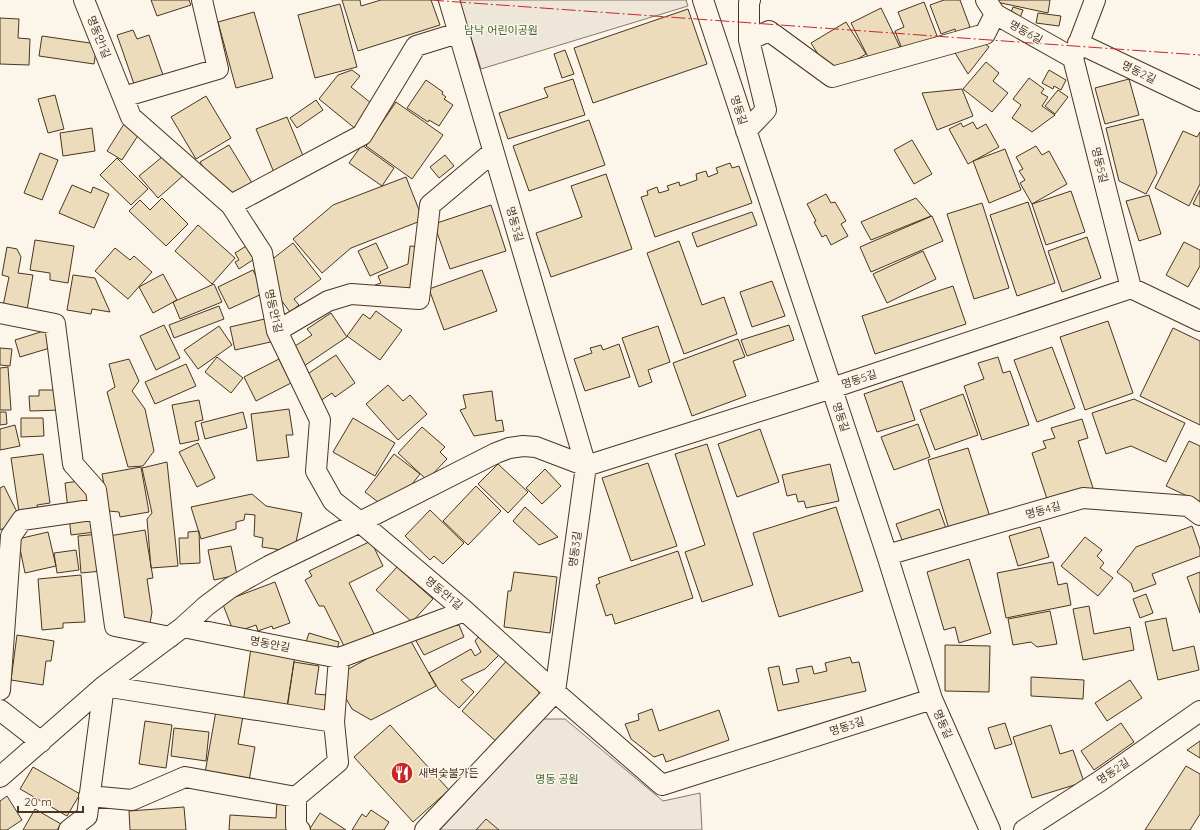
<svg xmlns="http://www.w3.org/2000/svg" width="1200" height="830" viewBox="0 0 1200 830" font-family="Quicksand,'Noto Sans KR',sans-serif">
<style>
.green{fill:#ede6d9;stroke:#887966}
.building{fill:#ecdcbc;stroke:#4a3520}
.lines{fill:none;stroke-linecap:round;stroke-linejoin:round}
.minor-casing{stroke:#4a3520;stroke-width:22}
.minor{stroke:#fbf6e9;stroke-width:20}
.power{stroke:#c62828;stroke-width:1;stroke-dasharray:14 3 2 3;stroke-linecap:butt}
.labels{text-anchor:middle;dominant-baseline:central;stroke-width:3;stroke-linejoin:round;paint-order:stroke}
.park-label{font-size:11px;fill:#436837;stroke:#fbf6e9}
.street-label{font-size:11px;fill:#4a3520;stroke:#fbf6e9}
.poi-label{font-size:11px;fill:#4a3520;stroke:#fbf6e9;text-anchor:start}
</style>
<rect width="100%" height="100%" fill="#fbf6e9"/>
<path class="green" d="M459,0H686L688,6L481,69Z
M543,719H565L663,801L700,793L702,830H440Z"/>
<path class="building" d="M151,0H189L191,5L157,16Z
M342,0H360L361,6L381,0H431L440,25L358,51Z
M944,0H960L970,27L956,33L955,29L941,34L930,5Z
M987,0H1050L1048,13Z
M924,2L939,41L904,54L895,31L904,27L898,12Z
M340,4L357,67L315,78L298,15Z
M1013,7L1023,10L1018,23L1008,20Z
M881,8L901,49L869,59L851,23Z
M688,9L707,64L593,103L574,48Z
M254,12L273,78L236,88L218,22Z
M1038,13L1061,16L1059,26L1036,23Z
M0,18L19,19L18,38L30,39L29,65L0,64Z
M846,22L866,54L831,75L811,43Z
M133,30L137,39L149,35L163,75L134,84L117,35Z
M42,36L97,44L94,64L39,56Z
M980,40L989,47L968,74L952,48Z
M565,50L574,74L562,78L554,54Z
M986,62L999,73L993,81L1008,93L992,112L963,89Z
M352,70L360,76L351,87L376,107L357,130L319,99L338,75Z
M1049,70L1066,80L1061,90L1054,86L1053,89L1042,83Z
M1029,78L1044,89L1041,93L1048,97L1042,106L1055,115L1032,132L1012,118L1021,105L1013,99Z
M573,79L585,115L508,139L499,113L548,97L544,88Z
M1129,79L1139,115L1105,124L1095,88Z
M426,80L443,92L442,94L446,97L444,99L453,105L439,126L429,120L428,122L407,108Z
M962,89L973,116L937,130L922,93Z
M1058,90L1068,97L1055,114L1045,106Z
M55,95L64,129L48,133L38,99Z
M206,96L231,138L196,159L171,117Z
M316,100L323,110L297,128L290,118Z
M396,102L443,135L412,179L366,146Z
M287,117L306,163L275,175L256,129Z
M1143,119L1157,173L1146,194L1119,181L1106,128Z
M589,120L605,165L529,191L513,146Z
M973,122L977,129L986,124L999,147L968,164L949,129L961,123L963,127Z
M124,124L139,134L122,160L107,151Z
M92,128L95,151L63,156L60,133Z
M1183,131L1197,137L1200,132V184L1189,206L1155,188Z
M912,140L932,174L914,184L894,150Z
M229,145L252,183L230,197L218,191L200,162Z
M362,145L394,168L382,186L349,163Z
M1036,146L1042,155L1049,151L1067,184L1032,204L1020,183L1025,180L1019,171L1023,169L1016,157Z
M1005,149L1021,190L989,203L973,161Z
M40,153L58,160L42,200L24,193Z
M167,153L185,174L158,198L139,176Z
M445,155L454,166L439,178L430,167Z
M117,158L148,189L131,205L100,175Z
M730,163L732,168L739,166L752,203L655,237L641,197L648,195L647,191L657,187L659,193L669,190L667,186L679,182L680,186L697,180L696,174L706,171L708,177L718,173L716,168Z
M606,174L632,249L551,277L536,233L582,217L571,186Z
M406,177L423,220L351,248L322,273L293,239L333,205Z
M72,185L91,193L93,187L109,194L94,228L59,213Z
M1200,190V207L1193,204Z
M1071,191L1085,232L1046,245L1032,204Z
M826,194L831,203L835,202L846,221L841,224L848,236L831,245L826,235L822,237L814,222L816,221L807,204Z
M1149,195L1161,234L1139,241L1126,201Z
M162,198L188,224L166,246L129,211L140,200L150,210Z
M916,198L931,216L871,240L861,222Z
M1028,202L1055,283L1017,296L990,215Z
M982,203L1009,288L974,299L947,214Z
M491,205L506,251L450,269L434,224Z
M752,212L757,225L697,247L692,233Z
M932,216L943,241L871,272L860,247Z
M198,225L235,258L212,284L175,251Z
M1087,237L1101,278L1062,292L1048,251Z
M35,240L74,246L68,283L50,280V273L30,270Z
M679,241L702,305L724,297L737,334L684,354L647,253Z
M1184,242L1200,250V266L1188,287L1166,275Z
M251,243L259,256L239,269L235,262L239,260L235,253Z
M293,243L321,279L294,299L299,305L290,312L272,288L270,261Z
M376,243L388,268L370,276L358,251Z
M410,246L422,247L417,287L406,294L379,295L375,285L381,283L378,276L408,264Z
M7,247L17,249L21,257L18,273L33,275L27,310L3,306L9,277L2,275Z
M115,248L130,260L134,256L152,272L128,299L95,271Z
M923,251L936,279L887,303L873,274Z
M253,270L264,293L229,309L218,287Z
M482,270L497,311L444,330L429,289Z
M163,274L177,300L153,313L139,287Z
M73,275L95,278L110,312L92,309L91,314L67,310Z
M772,281L785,316L752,327L740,292Z
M214,284L222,302L180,319L173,302Z
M953,286L966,324L875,354L862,316Z
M219,306L224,319L174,338L169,325Z
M376,311L402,330L380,360L347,336L363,314L370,319Z
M331,313L347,337L304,366L292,348L312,335L307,329Z
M269,318L275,341L235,350L230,327Z
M1108,321L1133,393L1085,410L1060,337Z
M164,325L180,358L156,370L140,336Z
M789,325L794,340L747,356L741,340Z
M219,326L232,345L198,369L184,350Z
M658,326L670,362L648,370L652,382L639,387L622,338Z
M1173,328L1200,341V425L1140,396Z
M47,330L53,347L20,357L15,340Z
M738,339L745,357L733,361L746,396L692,416L673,363Z
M619,344L630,377L585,391L574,359L592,353L590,348L601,345L603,350Z
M1052,347L1075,408L1037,422L1014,360Z
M0,348L12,349L10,366L0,365Z
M336,355L355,383L335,397L332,393L320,401L303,377Z
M217,357L243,378L231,393L205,372Z
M998,357L1003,373L1010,371L1029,425L982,440L964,386L984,379L978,363Z
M129,359L139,381L132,391L145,409L154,451L143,466L128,467L107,392L115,387L109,364Z
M279,359L291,383L256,401L244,377Z
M186,364L196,386L155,404L145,382Z
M8,367L11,410H0V368Z
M902,381L915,420L877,432L864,394Z
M388,385L403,401L410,395L427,414L398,440L366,404Z
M39,390H60L61,410L30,411L29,396H39Z
M492,391L496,421L502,420L504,431L474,436L460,410L466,408L463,395Z
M963,394L978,435L935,450L920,410Z
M1134,399L1185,423L1166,462L1131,446L1106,454L1092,413Z
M199,400L203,420L195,422L199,440L180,444L172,405Z
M289,409L293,435H286L289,457L257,461L251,414Z
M0,412H6L7,424L0,425Z
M243,412L247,428L205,439L201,423Z
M21,418H43L44,436L21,437Z
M353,418L395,443L375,476L333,452Z
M1082,419L1088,438L1078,441L1093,488L1048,502L1032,453L1046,448L1043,441L1055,438L1051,428Z
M918,424L930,457L894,470L881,437Z
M15,425L20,446L0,450V429Z
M422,427L445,447L440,452L447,459L427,480L398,453Z
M760,429L779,482L737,497L718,444Z
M1189,441L1200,446V502L1166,486Z
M198,443L215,478L197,487L179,452Z
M707,444L753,585L702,602L685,552L705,545L675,454Z
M968,448L990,517L949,529L928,460Z
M43,454L50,503L37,505L38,510L19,512L11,458Z
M394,454L420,474L402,497L386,508L365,492Z
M167,462L178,566L151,568L147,519L152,513L142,468Z
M648,463L677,546L631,561L602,478Z
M498,464L528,492L508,513L478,484Z
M830,464L839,501L806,508L804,501L798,502L796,494L787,496L782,475Z
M141,467L149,512L120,517L119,512L109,511L102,474Z
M545,469L561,486L542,504L526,488Z
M79,481L80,488L90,486L93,506L68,509L65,483Z
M4,486L21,520L0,530V488Z
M476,486L501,511L468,545L443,521Z
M252,494L266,506L302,513L294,552L262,547L263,538L254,536L255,515L245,514L244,520L236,522V529L201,539L191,507Z
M525,507L558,537L539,545L513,521Z
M836,507L863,591L779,617L753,533Z
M939,509L947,531L911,544L902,540L896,524Z
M430,510L464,543L443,564L434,556L430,560L405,536Z
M93,514L95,532L71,535L69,516Z
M1192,526L1200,549V556L1152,574L1156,584L1134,592L1131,583L1117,572L1136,547Z
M1040,527L1049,557L1018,566L1009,536Z
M145,530L153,578L147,579L152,612L150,623L129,624L123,619L109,536Z
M199,531L200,563L180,564L179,538H188V532Z
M48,532L56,566L25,573L18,539Z
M99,534L102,571L81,573L78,536Z
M1085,537L1102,550L1097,556L1104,563L1100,568L1113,578L1098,596L1061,566Z
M371,541L383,566L349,583L374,634L345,648L324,606H319L305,580L312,576L309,571Z
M231,546L237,575L214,580L208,550Z
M76,550L79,570L57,573L54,553Z
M678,551L693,598L615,624L612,614L606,616L596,585L600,583L598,578Z
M969,559L991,633L959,643L955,627L944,630L927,572Z
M1053,562L1058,585L1067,583L1071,605L1006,618L997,573Z
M397,567L433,599L412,622L376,590Z
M514,572L557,577L550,633L504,627L508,591H511Z
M1200,572V613L1187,577Z
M81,575L85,622L63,623V628L42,630L38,579Z
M275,582L290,623L273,629L272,626L258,631L256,625L234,633L222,602Z
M1146,594L1153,613L1140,618L1133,599Z
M1089,606L1094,634L1130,627L1134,650L1083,660L1073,609Z
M1050,611L1057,644L1037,647L1031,642L1013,645L1008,619Z
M1166,618L1173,651L1194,646L1199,670L1158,680L1145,622Z
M459,625L464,637L424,655L415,639L436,628Z
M309,633L339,642L336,654L305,645Z
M17,635L54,641L51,661H46L43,685L11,680Z
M408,636L436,686L371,720L352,709L340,688L345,671Z
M479,636L501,653L485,669L461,680L474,692L459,708L439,690L429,673L471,649L475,656L481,652L475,641Z
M945,645L990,646L989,692L945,691Z
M251,648L295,655L287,709L243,703Z
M850,657L852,663L859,662L866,691L778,711L768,668L779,666L783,685L799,682L796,669L812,666L814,674L827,671L825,663Z
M509,658L539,686V697L498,743L462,711Z
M294,662L319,666L315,694L327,695L323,718L286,713Z
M1031,677L1084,680L1083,699L1031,696Z
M1130,680L1142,698L1107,721L1095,703Z
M652,709L659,731L719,710L729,740L666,762L663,754L654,757L631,739L625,724L639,720L638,714Z
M216,711L243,716L238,744L255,747L249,781L205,773Z
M145,721L172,725L166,768L139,764Z
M1005,723L1012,744L995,749L988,728Z
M1121,723L1134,742L1094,770L1081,751Z
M390,725L449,790L413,822L354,757Z
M1051,725L1060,754L1073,750L1084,782L1032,798L1013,737Z
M174,728L209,732L206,761L171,756Z
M1200,741V758L1187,750Z
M1186,766L1200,774V814L1190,830H1145Z
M33,767L80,794L67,816L20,789Z
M7,796L22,820L7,830H0V801Z
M277,801L292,802L290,830H229L230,815L276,818Z
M184,807L186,830H130L129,811Z
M35,809L61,824L57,830H23Z
M371,810L389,822L384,830H352L362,814L366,817Z
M320,813L346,830H309Z
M486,819L499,830H476Z"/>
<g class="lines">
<g class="minor-casing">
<path id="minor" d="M84,0L131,117L231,205L262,253L277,331L320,420L316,471L333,501L360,522L465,611
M449,0L586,466L555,692L662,785L932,699
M703,0L887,555L932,699L990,830
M986,0L995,14L1073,58
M1095,0L1073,58L1131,288
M749,40V3L750,0
M1078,43L1200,101
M123,97L218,69L202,0
M746,131L766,110L749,40L769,31L832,77L985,34L995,14
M231,205L362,135L416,46L458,33
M0,313L55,324L73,464L96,490L115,626L170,637
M277,331L328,301L351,294L419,299L430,205L493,152
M887,555L1083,498L1188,506L1200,515
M183,627L206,606L230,588L269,566L360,522L496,453L509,448L523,446L536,447L586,466L832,388L1131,288L1200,321
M0,690L11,536L22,520L98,509
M0,710L41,742
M0,777L104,686L183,627L339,658L465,611L555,692L425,830
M89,796L132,800L185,777L296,797V826L300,830
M296,797L338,762L334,722
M69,830L87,816L104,686L334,722L339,658
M1024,830L1100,781L1200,711"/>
</g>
<use href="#minor" class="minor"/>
<path class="power" d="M430,0L1200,55"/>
</g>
<defs>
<g id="restaurant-disc" transform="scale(1.15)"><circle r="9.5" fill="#c62828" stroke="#fbf6e9"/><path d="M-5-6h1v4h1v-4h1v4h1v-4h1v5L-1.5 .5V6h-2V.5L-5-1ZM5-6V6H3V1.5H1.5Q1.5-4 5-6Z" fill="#fff"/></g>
</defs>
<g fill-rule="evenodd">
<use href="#restaurant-disc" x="402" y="773"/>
</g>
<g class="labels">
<g class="park-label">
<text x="501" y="30">남낙 어린이공원</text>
<text x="557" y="779">명동 공원</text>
</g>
<g class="street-label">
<text transform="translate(1026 32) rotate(29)">명동6길</text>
<text transform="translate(99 37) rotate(68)">명동안1길</text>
<text transform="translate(1139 72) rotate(26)">명동2길</text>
<text transform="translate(739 110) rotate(72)">명동길</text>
<text transform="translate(1100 165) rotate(76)">명동5길</text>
<text transform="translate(515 224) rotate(74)">명동3길</text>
<text transform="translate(274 311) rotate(77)">명동안1길</text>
<text transform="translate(859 379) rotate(-18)">명동5길</text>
<text transform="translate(841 417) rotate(72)">명동길</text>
<text transform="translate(1043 510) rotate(-16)">명동4길</text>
<text transform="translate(575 549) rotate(-82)">명동3길</text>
<text transform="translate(444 593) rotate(40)">명동안1길</text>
<text transform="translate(270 644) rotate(11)">명동안길</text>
<text transform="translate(943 724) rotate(66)">명동길</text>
<text transform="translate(847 726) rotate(-18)">명동3길</text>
<text transform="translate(1113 771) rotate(-35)">명동2길</text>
</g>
<g class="poi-label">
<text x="418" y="773">새벽숯불가든</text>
</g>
</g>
<path d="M18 806v6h65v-6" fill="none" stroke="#4a3520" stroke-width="2"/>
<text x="24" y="806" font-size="12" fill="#4a3520" stroke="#fbf6e9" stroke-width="3" paint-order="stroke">20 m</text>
</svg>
